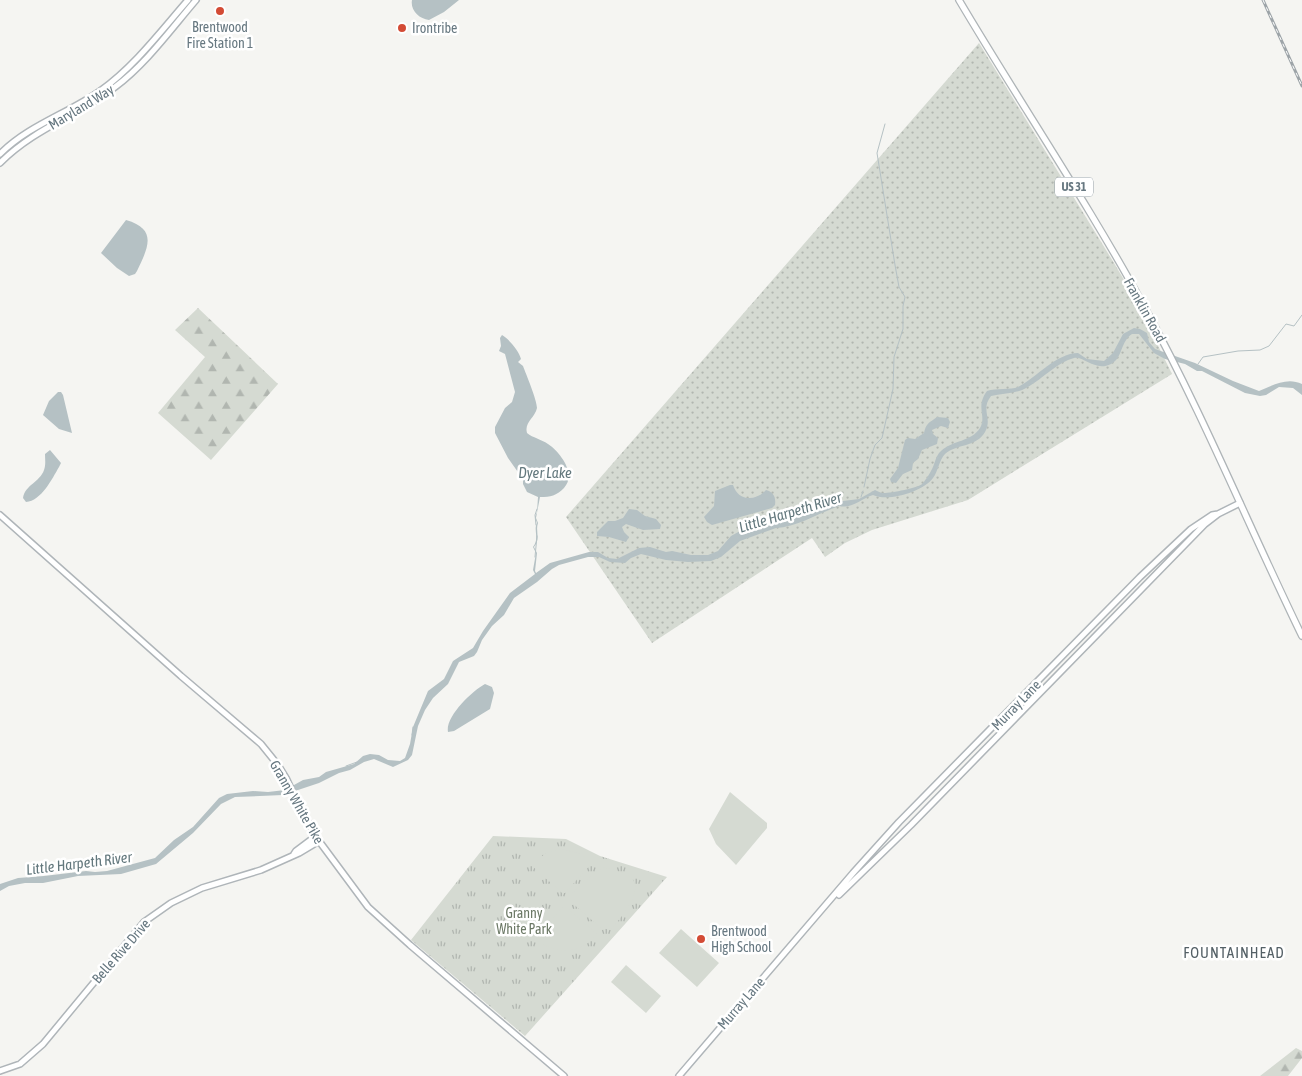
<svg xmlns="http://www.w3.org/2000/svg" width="1302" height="1076" viewBox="0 0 1302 1076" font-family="'Asap Condensed',sans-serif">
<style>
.grass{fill:url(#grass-dots)}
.forest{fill:url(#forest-firs)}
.park{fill:url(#park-tufts)}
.pitch{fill:#d5dad2}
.water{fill:#b5c1c4}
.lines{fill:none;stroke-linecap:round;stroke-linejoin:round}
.stream{stroke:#b5c1c4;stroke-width:1}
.secondary-casing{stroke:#afb5b9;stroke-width:8}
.primary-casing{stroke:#aeb4b7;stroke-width:8}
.secondary{stroke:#fff;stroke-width:5}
.primary{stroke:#fff;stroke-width:5.5}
.rail-casing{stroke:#9da4a8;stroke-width:3}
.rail{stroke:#fff;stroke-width:1;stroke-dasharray:4;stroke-linecap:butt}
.poi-dot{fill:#d34b35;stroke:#fff;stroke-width:2}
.labels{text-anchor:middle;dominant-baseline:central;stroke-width:5;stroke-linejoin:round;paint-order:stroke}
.shield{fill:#fff;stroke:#95a0a7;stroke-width:1}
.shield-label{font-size:12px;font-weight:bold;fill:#677881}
.poi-label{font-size:14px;fill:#677881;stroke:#fff;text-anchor:start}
.street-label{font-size:14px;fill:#677881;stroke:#fff}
.park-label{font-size:14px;fill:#6b7865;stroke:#fff}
.water-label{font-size:15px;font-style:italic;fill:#63787d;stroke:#fff}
.neighbourhood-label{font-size:15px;letter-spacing:1px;fill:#546066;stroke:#fff}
</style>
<defs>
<pattern id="grass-dots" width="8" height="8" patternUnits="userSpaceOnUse" patternTransform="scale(1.25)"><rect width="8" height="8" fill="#d5dad2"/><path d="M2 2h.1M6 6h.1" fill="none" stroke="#b1b6b0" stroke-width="1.8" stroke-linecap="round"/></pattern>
<pattern id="forest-firs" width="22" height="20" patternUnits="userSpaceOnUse" patternTransform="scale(1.25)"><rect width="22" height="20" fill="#d5dad2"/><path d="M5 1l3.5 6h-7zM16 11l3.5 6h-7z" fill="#b1b6b0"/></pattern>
<pattern id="park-tufts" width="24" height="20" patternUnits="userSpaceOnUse" patternTransform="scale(1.25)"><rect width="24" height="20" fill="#d5dad2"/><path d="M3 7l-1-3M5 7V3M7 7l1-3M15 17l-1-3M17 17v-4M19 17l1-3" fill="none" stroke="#b1b6b0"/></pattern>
</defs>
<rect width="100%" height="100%" fill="#f5f5f2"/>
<path class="grass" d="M979,43L1114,263L1133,295L1172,374L968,500L872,530L845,543L825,557L812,538L652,643L566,517Z"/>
<path class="forest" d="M198,308L278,384L211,460L158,413L205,357L175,330Z
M1296,1048L1302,1051V1058L1288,1076H1260Z"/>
<path class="park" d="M493,836L566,839L600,856L667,877L525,1036L411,940Z"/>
<path class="pitch" d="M730,792L767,823V828L736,865L716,844L709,829Z
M562,849L581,854L592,863L565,893H562L531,865L546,853Z
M603,867C612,870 627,872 633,880C643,894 619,919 611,930L601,928L571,902L570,896L582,883Z
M563,907H566L597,934C581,955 555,955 536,939Z
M681,929L719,963L697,987L659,953Z
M626,965L661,996L646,1013L611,982Z"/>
<path class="water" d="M412,0H459L444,12L429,20C419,19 410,10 412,0Z
M126,220C158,229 148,248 137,271L135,274L129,276L117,268L101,253Z
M1134,328L1140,329L1147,333L1149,342L1155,349L1195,363L1233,381L1259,391C1274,385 1287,377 1302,384V395L1293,388L1279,387L1266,395L1260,396L1245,393L1202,371H1197L1185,364L1165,359L1154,353L1139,334H1132C1120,342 1123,358 1111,364C1095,372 1084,356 1074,358C1058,362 1042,379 1028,387C1017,394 1003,393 991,396C980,410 993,418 985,432C977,447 956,444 945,454C939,460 938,472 933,478C923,492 888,502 873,495C862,498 853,509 839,506C819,513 797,527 776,528L740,541L721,557L711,561L688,562L666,560L641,554L631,558L625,563L610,562L599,557H588L559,565L552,569L537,582L514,598L504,615L492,626L482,640L477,652L474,656L459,662L448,684L433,698L425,710L418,726L412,755L408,760L393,767L374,759L364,762L350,770L339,773L319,783L283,795L235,797L221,804L193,833L156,864L121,874L78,876L43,883H25L9,886L0,891V884L18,878L44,876L86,871L95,872L107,871L155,858L174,840L193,827L219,798L227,794L253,791L268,792L285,790L303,780L319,777L326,772L354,764L363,756L370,754L379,755L388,760L400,761L405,758L410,744L413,727L428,691L444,679L453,661L473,648L483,631L510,593L535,574L533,570L536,553L533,547C540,538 533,531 537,523L535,517L537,512L538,497L527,492L523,484V476L520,475L508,458L495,433V427L505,408L512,402L515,392L505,354L499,351L501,346L500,338L502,335C509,339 519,351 521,359L518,362L523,366C526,374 537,400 537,408C535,418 524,422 527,433C533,438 541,439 548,444C560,452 577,474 564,488C556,496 551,497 540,497L536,518L538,523C535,531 541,539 534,547L537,553L535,571L536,573L550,563L589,552H598L608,558L617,559L639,548L650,547L666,552L672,551L691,555H708L718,551L731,536L742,530L769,524L776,519L818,509L835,502L859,499L875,490C877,491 879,492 882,493C887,494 918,488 922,484C925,481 929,475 931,471C935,465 935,456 941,451C953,440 971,442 980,428C987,416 975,407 987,391C996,388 1011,390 1018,387C1037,377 1057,353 1078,353L1087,359L1104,361L1113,353L1123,334Z
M58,392H61L63,395L72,433L59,429L43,415L49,401Z
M937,417L948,418L950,422L948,428L941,426L932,430L933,434L938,438L937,444L922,450L918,459L913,463L912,470L903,474L896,483L891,482L890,479L898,468L905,440L908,438L915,439L924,433C926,423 929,423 937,417Z
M50,450L61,463L59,467C52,479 41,501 26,502L23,498C25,485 40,482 44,470C46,465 45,459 45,454Z
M730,485H733C738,501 755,502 766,490C774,492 776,498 775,505L772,508L712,525L707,522L704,517L714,506L715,491Z
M629,509L637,510L645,516L656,519L661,525L660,529L643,530L626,524L622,527L624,532L629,537L626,542L609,537L597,536V532L608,521H615L623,518Z
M485,684L492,687L494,693L490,709L454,731L448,732C445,717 472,691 485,684Z"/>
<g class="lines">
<path class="stream" d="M1198,364L1203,357L1238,351L1260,350L1269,346L1286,324L1294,326L1302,315
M864,487L870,459L875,445L882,438L893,389L894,357L903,329V306L905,297L899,287L895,265L877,153L885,124
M861,497L863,491
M536,525L535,515L537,509
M535,557L537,536
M412,735L413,727
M346,766L357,762"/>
<g class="secondary-casing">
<path id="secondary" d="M0,154C29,125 67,114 100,91C134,67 161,31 188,0
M0,163C35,128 77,116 115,87C146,64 171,29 196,0
M0,515L181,676L261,744L278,765L286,778L301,810L319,841L368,907L410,945L564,1076
M294,854L296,851L316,836
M839,895L911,825L1205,524L1218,514L1240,503
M0,1071L20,1064L43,1044L144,922L171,903L202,888L261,870L299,853L319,841
M679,1076L853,873L899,822L1140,577L1191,529L1212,515L1218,514"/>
</g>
<g class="primary-casing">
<path id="primary" d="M959,0C1020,103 1088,203 1145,308C1203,414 1249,527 1302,636"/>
</g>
<use href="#secondary" class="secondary"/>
<use href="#primary" class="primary"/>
<g class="rail-casing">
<path id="rail" d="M1263,0L1302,86"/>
</g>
<use href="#rail" class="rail"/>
</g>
<g class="poi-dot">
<circle cx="220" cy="11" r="5"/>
<circle cx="402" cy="28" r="5"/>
<circle cx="701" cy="939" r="5"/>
</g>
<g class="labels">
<rect class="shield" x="1055" y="177.5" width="38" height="19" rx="4"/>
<g class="shield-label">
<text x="1074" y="187">US 31</text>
</g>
<g class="poi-label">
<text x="220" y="27" text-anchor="middle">Brentwood<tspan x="220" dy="16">Fire Station 1</tspan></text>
<text x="412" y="28">Irontribe</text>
<text x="711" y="931">Brentwood<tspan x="711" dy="16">High School</tspan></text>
</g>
<g class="street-label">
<text transform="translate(81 107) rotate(-31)">Maryland Way</text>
<text transform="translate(1145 310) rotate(61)">Franklin Road</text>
<text transform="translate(1016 705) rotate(-46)">Murray Lane</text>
<text transform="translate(297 802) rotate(60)">Granny White Pike</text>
<text transform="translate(121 951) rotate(-49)">Belle Rive Drive</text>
<text transform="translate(741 1003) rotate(-49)">Murray Lane</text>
</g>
<g class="park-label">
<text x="524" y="913">Granny<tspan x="524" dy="16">White Park</tspan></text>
</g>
<g class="water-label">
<text x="545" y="472">Dyer Lake</text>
<text transform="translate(790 512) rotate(-17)">Little Harpeth River</text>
<text transform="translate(79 863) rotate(-7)">Little Harpeth River</text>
</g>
<g class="neighbourhood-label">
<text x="1234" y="952">FOUNTAINHEAD</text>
</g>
</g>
</svg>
